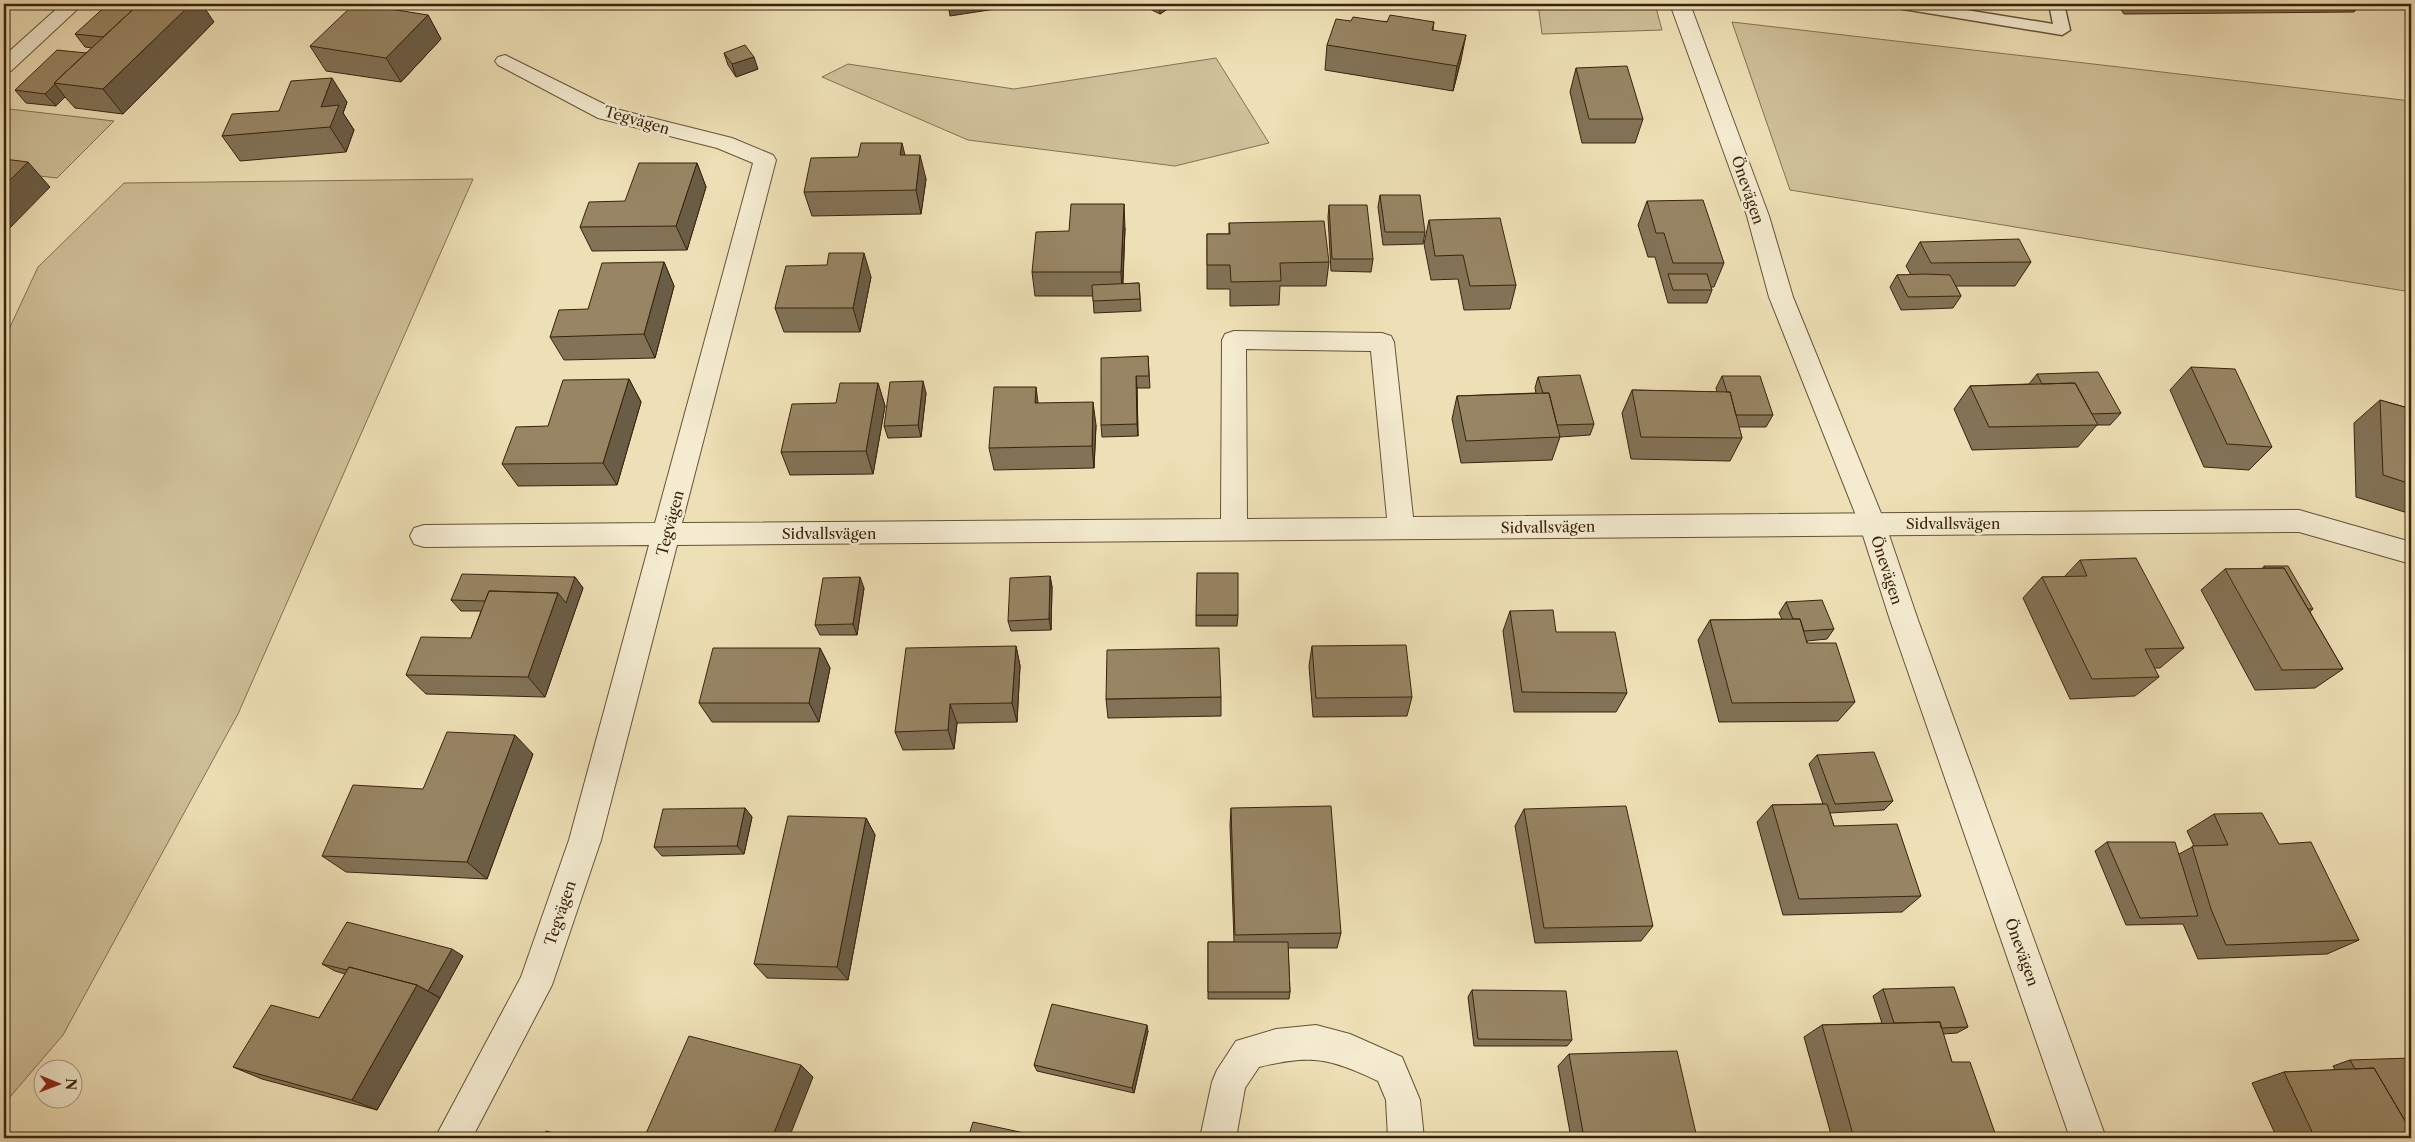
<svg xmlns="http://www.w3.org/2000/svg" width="2415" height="1142" viewBox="0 0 2415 1142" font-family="'Libre Caslon Text',serif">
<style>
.green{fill:#cfc099;stroke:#847152}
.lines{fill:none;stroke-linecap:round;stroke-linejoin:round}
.service-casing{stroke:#665236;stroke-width:3}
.minor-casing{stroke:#665236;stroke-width:2}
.tertiary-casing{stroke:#665236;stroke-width:2}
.service{fill:#f4ebd0;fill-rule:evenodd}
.minor{fill:#f4ebd0;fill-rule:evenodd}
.tertiary{fill:#f4ebd0;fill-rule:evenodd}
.wall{fill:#827256;stroke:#39220c}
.shaded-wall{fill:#6a5d46;stroke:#39220c}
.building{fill:#978564;stroke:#39220c}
.labels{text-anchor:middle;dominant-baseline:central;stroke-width:5;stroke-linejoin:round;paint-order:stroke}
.street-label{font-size:15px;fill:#39220c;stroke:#f4ebd0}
</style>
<rect width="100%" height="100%" fill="#eee0b6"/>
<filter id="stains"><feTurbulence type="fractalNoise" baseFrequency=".004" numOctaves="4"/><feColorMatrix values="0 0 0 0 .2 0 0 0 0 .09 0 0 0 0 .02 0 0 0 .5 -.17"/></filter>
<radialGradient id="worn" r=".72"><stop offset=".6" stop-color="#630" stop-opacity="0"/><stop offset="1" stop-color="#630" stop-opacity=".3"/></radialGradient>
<path class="green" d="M1538,4H1655L1662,30L1542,34Z
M1732,22L2411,101V292L1790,190Z
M1216,58L1269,143L1175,166L968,140L822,77L848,64L1014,89Z
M9,109L114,121L57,178L4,172V113Z
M473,179L238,714L63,1035L4,1104V340L38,267L124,183Z"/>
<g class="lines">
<g class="service-casing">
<path id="service" d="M1895,4H1929L2053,24L2049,4H2064L2070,30L2062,35L1903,9Z"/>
</g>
<g class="minor-casing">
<path id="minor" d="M62,4H83L11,71L4,73V56Z
M505,55L612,108L732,138L773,155L776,160L682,523L1221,519L1222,340L1225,334L1234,331L1382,333L1391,336L1394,342L1413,517L2299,510L2411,542V564L2299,532L677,545L601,840L552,985L472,1138H435L521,977L569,840L649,545L424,547L414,544L410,536L414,528L424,525L655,523L753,163L717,148L598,118L498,65L495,61L498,57ZM1246,349L1371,351L1387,518L1247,519Z
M1316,1025L1350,1034L1402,1057L1420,1100L1424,1138H1388L1386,1100L1378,1081C1330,1058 1311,1054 1259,1067L1245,1088L1236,1138H1200L1212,1082L1217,1070L1236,1041L1276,1029Z"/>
</g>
<g class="tertiary-casing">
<path id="tertiary" d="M1670,4H1690L1769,216L1793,297L1885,523L1918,620L2106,1138H2070L1890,620L1859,523L1769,297L1747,216Z"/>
</g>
<use href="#service" class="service"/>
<use href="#minor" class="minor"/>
<use href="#tertiary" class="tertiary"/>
</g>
<path class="wall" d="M1140,4H1175L1160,14Z
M2117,4H2361L2354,12L2124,14Z
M428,15L441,39L401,82L326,71L310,46Z
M1351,21L1434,22L1433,30L1461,60L1453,91L1325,70L1327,45Z
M214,22L123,114L75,108L65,97L56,106L26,103L15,90L86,53L92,48L85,47L75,34Z
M724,53L758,69L736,77L728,65Z
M1576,68L1643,119L1635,143H1582L1570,92Z
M347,102L343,113L354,130L346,152L240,161L222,136L279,111Z
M905,155L926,179L921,214L812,216L804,192L858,157Z
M697,163L706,187L687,250L592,251L580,227Z
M1380,195L1425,232L1423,244L1383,245L1378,207Z
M1647,201L1724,263L1714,287H1711L1712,290L1707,303H1668L1655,257H1648L1638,225Z
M1329,205L1373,259L1371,272L1331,271L1328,217Z
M1429,220L1516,285L1510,309L1464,310L1458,279L1431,280L1424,244Z
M1229,223L1329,262L1326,286H1280L1279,305L1230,306V289H1207V234H1229Z
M1125,228L1123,284L1139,283L1141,311L1094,313L1093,296H1035L1032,272L1069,231Z
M1920,242L2031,262L2015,286H1956L1961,296L1953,308L1901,310L1890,287L1897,275H1911L1906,266Z
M664,262L674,286L655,358L564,360L550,337Z
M871,277L860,332H784L775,308Z
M1148,356L1150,388H1137L1138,436L1102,437L1101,425Z
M2191,367L2272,447L2249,470L2204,467L2170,390Z
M2037,374L2121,413L2110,425H2097L2078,447L1972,450L1954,409L1970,386L2029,384Z
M1722,376L1773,415L1766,427H1739L1742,438L1730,461L1631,459L1622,413L1632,390L1717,392L1716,388Z
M1538,377L1594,424L1590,435L1560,437L1552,460L1461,463L1452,419L1457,396L1536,393L1535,388Z
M629,379L641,402L617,485L518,486L502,464L548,426Z
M878,383L885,406L873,474L790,475L781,452L836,403Z
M926,393L921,437L888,438L884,426Z
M2380,400L2405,407L2411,401V514L2356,497L2354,423Z
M1038,403L1096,425L1094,468L994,470L989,448Z
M2080,560L2184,648L2160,668H2154L2159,677L2135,696L2070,699L2023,598L2042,577H2064Z
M2264,566L2313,609L2310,612L2343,669L2315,688L2255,690L2201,590L2225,569H2262Z
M1050,576L1052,587L1051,630L1011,631L1008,621Z
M575,577L583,588L545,697L426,694L406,675L471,638L481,611H461L451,600Z
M864,588L857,635H820L815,625Z
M1786,602L1834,629L1827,639L1807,641V643L1855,702L1838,721L1719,722L1698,640L1710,620L1782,619L1779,613Z
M1510,611L1556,632L1627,693L1616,712H1514L1503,631Z
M1196,615H1238L1237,626H1196Z
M1016,646L1020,666L1017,722L957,723L954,749L903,750L895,732Z
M1312,646L1412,697L1407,716L1313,717L1309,666Z
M820,648L830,668L819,722H712L699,703Z
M1221,697V716L1108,718L1106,699Z
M533,754L487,879L346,872L322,856L423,789Z
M1817,755L1893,801L1884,810L1830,813L1834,826L1921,896L1902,912L1783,915L1757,822L1772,805L1823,804L1809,764Z
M745,808L752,817L744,854L662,856L654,847Z
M1231,808L1341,933L1337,948H1288L1290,992L1289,999H1208V942H1234L1230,825Z
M1524,809L1653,926L1641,941L1535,943L1515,826Z
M2214,814L2279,844L2359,940L2327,954L2198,959L2183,924L2126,925L2095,851L2107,842L2179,854L2194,846L2187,831Z
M866,818L875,835L848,980L767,978L754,964Z
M463,956L377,1110L262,1079L233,1067L319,1018L345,974L335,971L322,964Z
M1883,989L1968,1027L1957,1033L1943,1034L1952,1062L1996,1136L1990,1138H1832L1804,1037L1822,1025L1882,1023L1873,996Z
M1472,990L1572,1040L1567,1046H1474L1468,997Z
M1148,1031L1134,1093L1037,1071L1034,1065Z
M1569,1054L1697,1138H1571L1558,1066Z
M2350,1060L2411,1138H2277L2252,1083L2284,1072L2335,1070L2333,1066Z"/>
<path class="shaded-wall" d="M191,4H202L214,22L123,114L103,89Z
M948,4H1014L1015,6L950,16Z
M1159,4H1175L1160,14Z
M428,15L441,39L401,82L386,58Z
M1466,35L1461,60L1453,91L1457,66Z
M754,57L758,69L736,77L732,64Z
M332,78L347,102L343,113L354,130L346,152L330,127L321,107Z
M55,84L65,97L56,106L45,94Z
M902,143L908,167L900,155Z
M920,155L926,179L921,214L916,190Z
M28,162L50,187L4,234V186Z
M697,163L706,187L687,250L676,226Z
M1124,204L1125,228L1122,296L1121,272Z
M864,253L871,277L860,332L853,308Z
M664,262L674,286L655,358L644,334Z
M1136,376L1137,388L1138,436L1137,424Z
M629,379L641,402L617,485L603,463Z
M923,381L926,393L921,437L918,425Z
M878,383L885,406L873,474L866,451Z
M1036,387L1039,410L1035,403Z
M1093,402L1096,425L1094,468L1092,446Z
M1050,576L1052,587L1051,630L1049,619Z
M575,577L583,588L545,697L528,677L558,593Z
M860,577L864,588L857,635L853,624Z
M1016,646L1020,666L1017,722L1012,703Z
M820,648L830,668L819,722L809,703Z
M950,704L957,723L954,749L948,730Z
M515,735L533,754L487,879L467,862Z
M745,808L752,817L744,854L737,846Z
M866,818L875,835L848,980L837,967Z
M452,949L463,956L440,998L428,991Z
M417,985L440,998L377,1110L352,1100Z
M1147,1025L1148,1031L1134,1093L1132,1088Z
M801,1065L813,1077L789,1138H772Z"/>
<path class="building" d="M108,4H139L103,37L75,34Z
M139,4H191L103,89L54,83Z
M354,4H358L428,15L386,58L310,46Z
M1390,15L1434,22L1432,30L1466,35L1457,66L1327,45L1336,19L1351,21L1353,17L1387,22Z
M745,45L754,57L732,64L724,53Z
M57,50L86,53L54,83L55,84L45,94L15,90Z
M1627,66L1643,119H1589L1576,68Z
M332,78L321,107L339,105L330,127L222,136L232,114L279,111L291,81Z
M861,143H902L900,155H920L916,190L804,192L811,158L858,157Z
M4,159L28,162L4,186Z
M639,163H697L676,226L580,227L589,202L625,201Z
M1380,195H1420L1425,232H1385Z
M1703,200L1724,263H1673L1664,233H1656L1647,201Z
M1071,204H1124L1121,272H1032L1036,232L1069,231Z
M1329,205H1367L1373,259H1332Z
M1500,218L1516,285L1470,286L1463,255L1435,256L1429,220Z
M1324,221L1329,262L1280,263L1281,281L1231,282L1230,265H1207V234H1230L1229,223Z
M2019,239L2031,262L1931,263L1920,242Z
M829,253H864L853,308H775L786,266L827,265Z
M664,262L644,334L550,337L559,310L588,309L602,263Z
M1668,274H1707L1712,290H1673Z
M1924,274L1950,275L1961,296L1908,297L1897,275Z
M1139,283L1140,299L1093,301L1092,285Z
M1148,356L1149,376H1136L1137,424L1101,425V358Z
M2191,367L2235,369L2272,447L2227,444Z
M2098,372L2121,413L2092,414L2075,383L2042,384L2037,374Z
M1580,375L1594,424L1557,425L1549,393H1543L1538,377Z
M1722,376H1760L1773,415H1736L1730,392H1727Z
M629,379L603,463L502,464L516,427L548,426L563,380Z
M923,381L918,425L884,426L890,382Z
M840,383H878L866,451L781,452L792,404L836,403Z
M2075,383L2098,425L1989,427L1970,386Z
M994,387H1036L1035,403L1093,402L1092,446L989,448Z
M1632,390L1730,392L1742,438L1641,437Z
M1549,393L1560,437L1466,441L1457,396Z
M2380,400L2411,409V484L2383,475Z
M2136,558L2184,648L2145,649L2159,677L2092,679L2042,577L2087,576L2080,560Z
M2264,566H2288L2313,609H2308L2284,568H2265Z
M2284,568L2343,669L2282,670L2225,569Z
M1197,573H1238V615H1196Z
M462,574L575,577L566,603L558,593L489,591L485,601L451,600Z
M1050,576L1049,619L1008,621L1010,578Z
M860,577L853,624L815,625L823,578Z
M489,591L558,593L528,677L406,675L421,637L471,638Z
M1822,600L1834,629L1804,631L1800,619H1793L1786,602Z
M1553,610L1556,632H1615L1627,693L1522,692L1510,611Z
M1800,619L1807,643H1836L1855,702L1732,703L1710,620Z
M1406,645L1412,697L1316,698L1312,646Z
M1016,646L1012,703L950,704L948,730L895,732L906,648Z
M713,648H820L809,703H699Z
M1219,648L1221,697L1106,699L1107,650Z
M447,732L515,735L467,862L322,856L353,785L423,789Z
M1874,752L1893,801L1835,804L1817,755Z
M1827,804L1834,826L1897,824L1921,896L1799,899L1772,805Z
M1331,806L1341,933L1235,935L1231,808Z
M1626,806L1653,926L1544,928L1524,809Z
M745,808L737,846L654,847L663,809Z
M2262,813L2279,844L2311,842L2359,940L2226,945L2211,909L2192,846L2228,845L2214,814Z
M788,816L866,818L837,967L754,964Z
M2107,842H2175L2198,916L2140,918Z
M347,922L452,949L428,991L417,985L349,967L347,970L322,964Z
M1208,942H1288L1290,992H1208Z
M349,967L417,985L352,1100L233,1067L271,1005L319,1018Z
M1954,987L1968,1027L1941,1028L1940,1022L1894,1023L1883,989Z
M1472,990L1566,991L1572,1040L1478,1039Z
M1052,1004L1147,1025L1132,1088L1034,1065Z
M1940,1022L1952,1062H1970L1996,1136L1917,1138H1854L1822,1025Z
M689,1036L801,1065L772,1138H644Z
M1677,1051L1697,1138H1584L1569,1054Z
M2411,1058V1131L2374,1068L2355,1069L2350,1060Z
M2374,1068L2411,1131V1138H2315L2284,1072Z
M973,1122L1048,1138H968Z
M546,1131L573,1138H542Z"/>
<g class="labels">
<g class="street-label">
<text transform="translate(637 120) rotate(16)">Tegvägen</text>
<text transform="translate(1748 190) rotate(71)">Önevägen</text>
<text transform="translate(670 523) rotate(-75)">Tegvägen</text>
<text x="1953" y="523">Sidvallsvägen</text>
<text transform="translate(1548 527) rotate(-1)">Sidvallsvägen</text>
<text x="829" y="533">Sidvallsvägen</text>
<text transform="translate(1887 570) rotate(72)">Önevägen</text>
<text transform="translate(560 913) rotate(-71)">Tegvägen</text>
<text transform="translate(2022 952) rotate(70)">Önevägen</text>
</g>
</g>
<rect width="2415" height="1142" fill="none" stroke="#eee0b6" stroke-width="20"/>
<rect x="5" y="5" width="2405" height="1132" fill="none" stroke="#39220c" stroke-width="2.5"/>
<rect x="10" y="10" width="2395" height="1122" fill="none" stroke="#39220c"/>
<g transform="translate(58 1084) rotate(91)"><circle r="24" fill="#f4ebd0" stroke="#a99b82"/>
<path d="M0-4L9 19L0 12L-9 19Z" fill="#8f2418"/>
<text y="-8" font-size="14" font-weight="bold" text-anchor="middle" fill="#39220c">N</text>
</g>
<rect width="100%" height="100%" filter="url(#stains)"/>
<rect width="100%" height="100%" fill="url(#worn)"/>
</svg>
